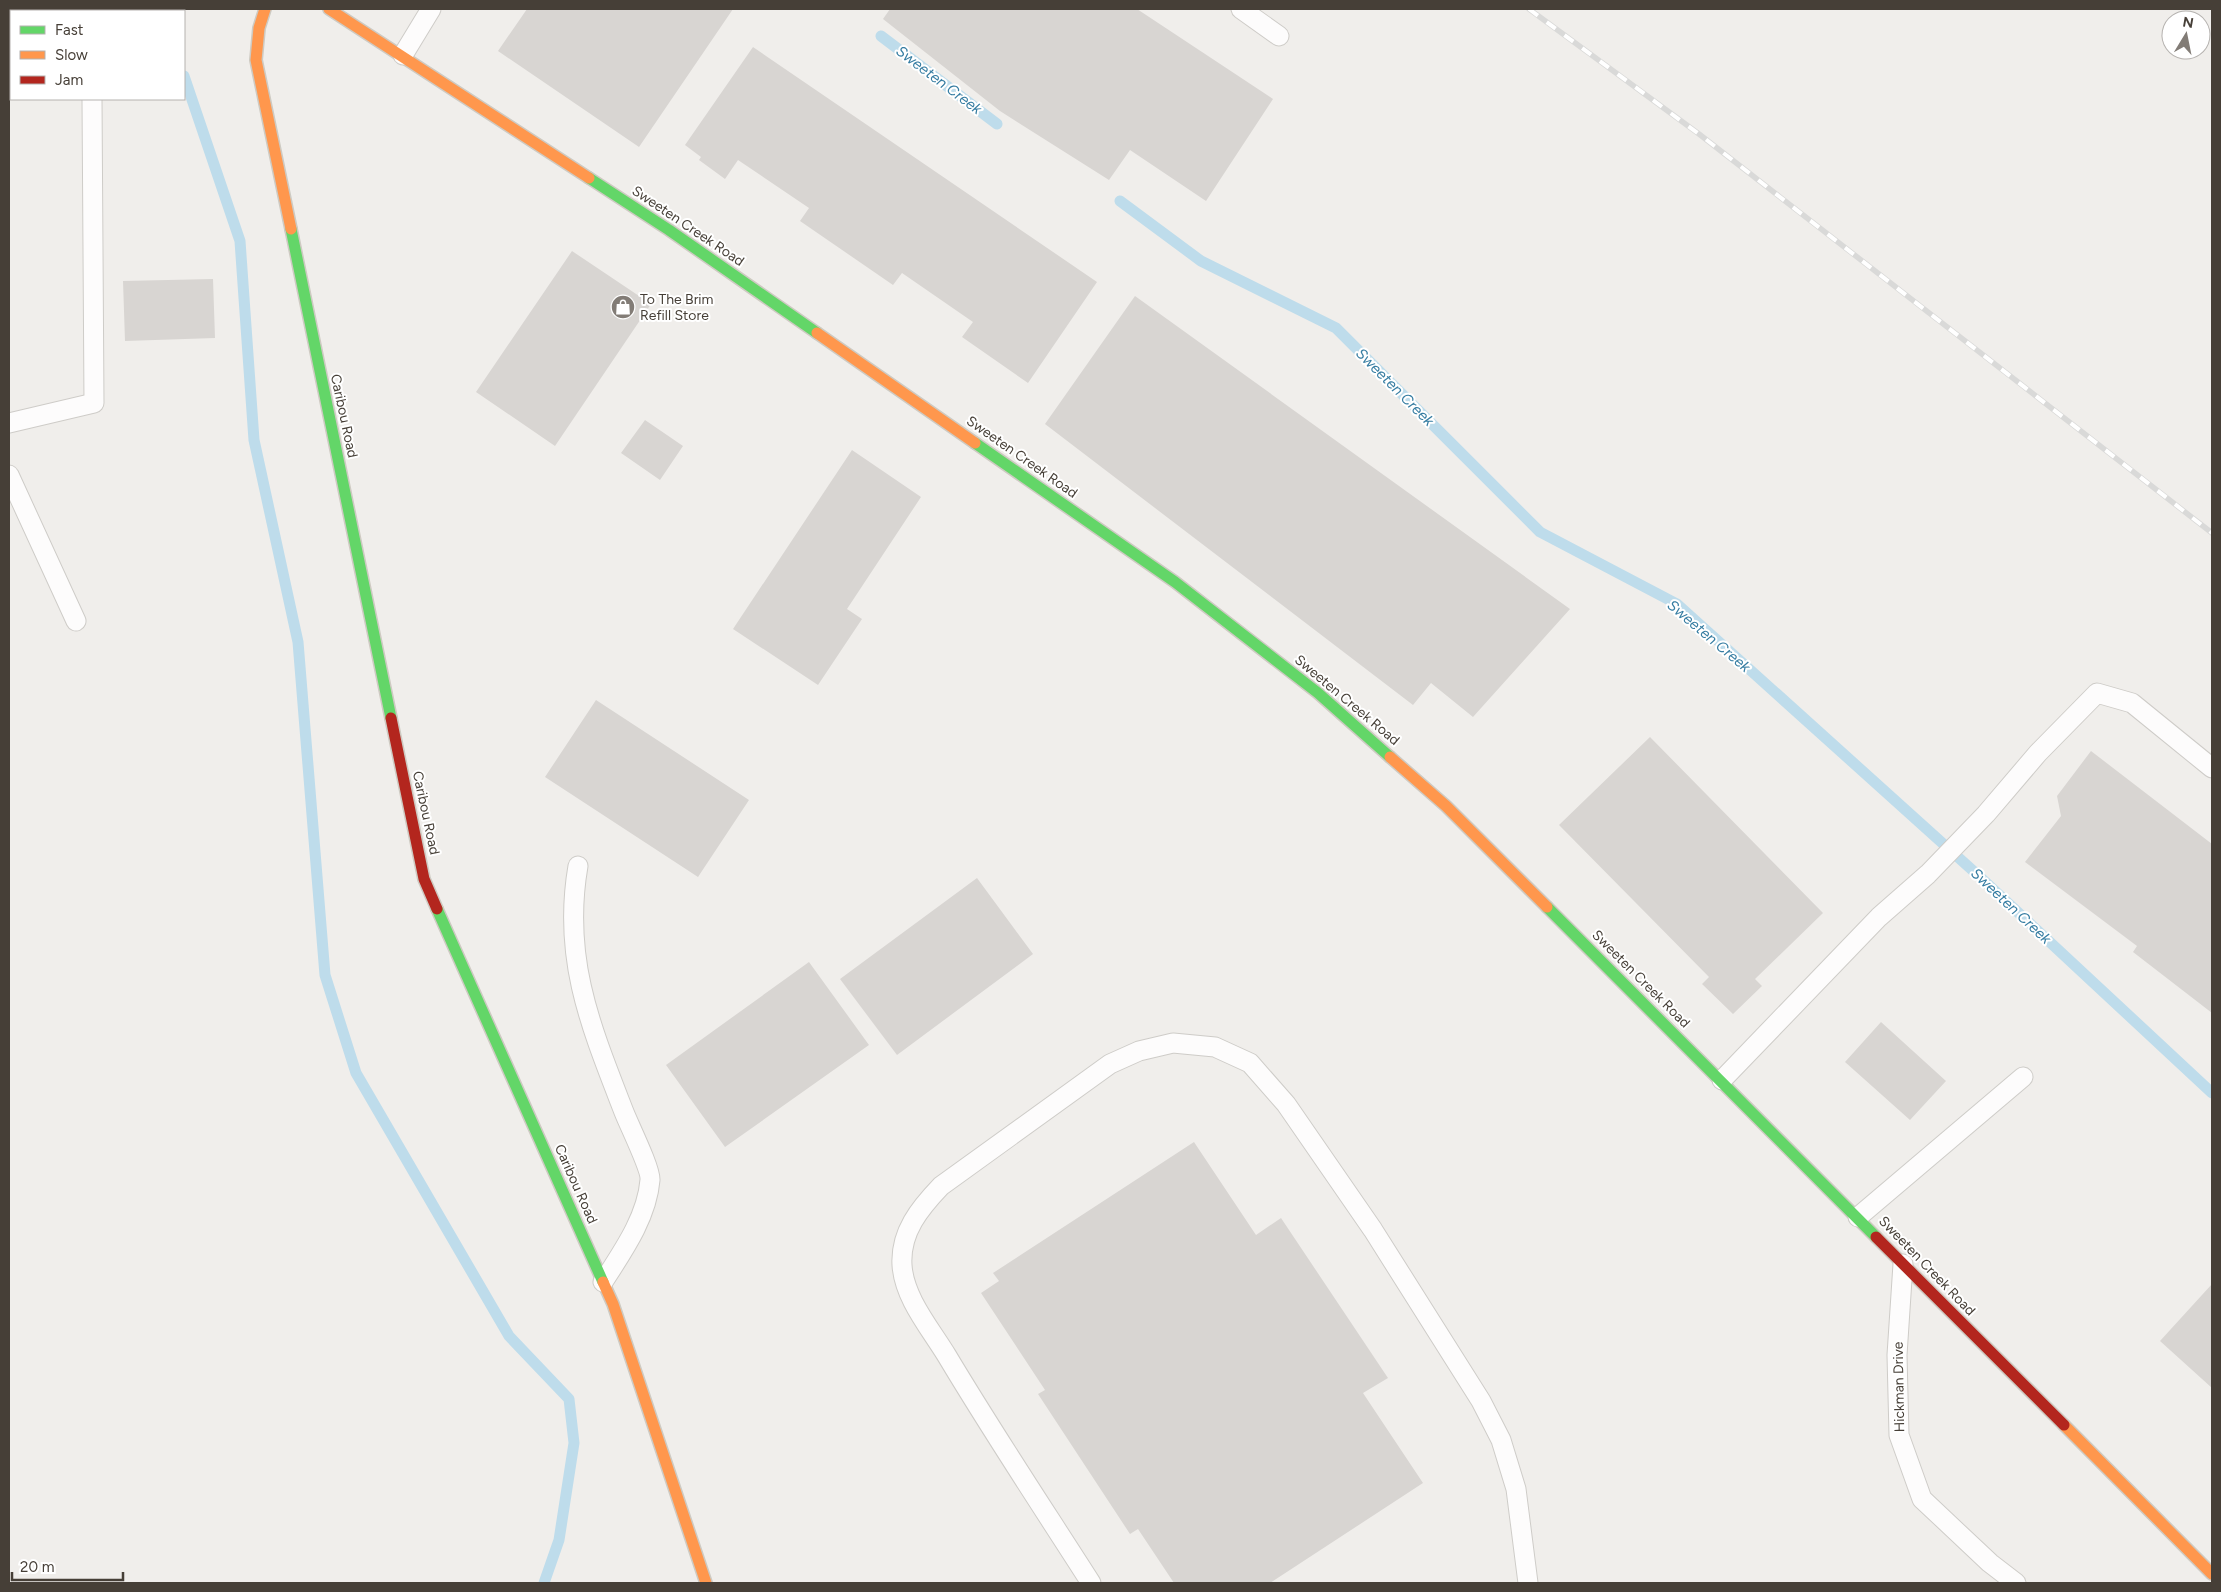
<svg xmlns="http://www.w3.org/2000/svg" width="2221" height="1592" viewBox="0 0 2221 1592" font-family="Figtree,sans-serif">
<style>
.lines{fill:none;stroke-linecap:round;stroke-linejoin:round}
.stream{stroke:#bedceb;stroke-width:11}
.building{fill:#d8d5d2}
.lane-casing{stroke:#ceccc8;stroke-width:21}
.fast-casing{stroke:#cecac2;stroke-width:14}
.slow-casing{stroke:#cecac2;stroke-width:14}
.jam-casing{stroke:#cecac2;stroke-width:14}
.lane{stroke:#fdfcfc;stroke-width:19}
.fast{stroke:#63d668;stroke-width:11}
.slow{stroke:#ff974d;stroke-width:11}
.jam{stroke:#b3261e;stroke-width:11}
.rail-casing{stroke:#d9d9d8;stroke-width:5.5}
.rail{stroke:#fff;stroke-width:4;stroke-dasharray:11;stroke-linecap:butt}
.labels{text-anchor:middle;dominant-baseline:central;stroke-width:4;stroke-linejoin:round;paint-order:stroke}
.street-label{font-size:14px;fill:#463f37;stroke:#fff}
.poi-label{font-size:14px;fill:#463f37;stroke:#fff;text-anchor:start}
.water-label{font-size:15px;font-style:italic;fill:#367da2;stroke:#fff}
</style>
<rect width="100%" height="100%" fill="#f0eeeb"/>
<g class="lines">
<path class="stream" d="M161,9L162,11
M881,36L997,124
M184,76L240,241L254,440L298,642L325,975L356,1073L509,1336L569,1399L574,1443L559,1540L544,1583
M1120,201L1201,261L1336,328L1540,532L1677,604L1980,877L2212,1093"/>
</g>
<path class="building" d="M527,9H733L639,147L498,51Z
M890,9H1137L1273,99L1206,201L1130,150L1109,180L1000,111L883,19Z
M753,47L1097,282L1028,383L962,337L973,322L902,273L893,285L800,221L809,208L738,160L725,179L699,160L701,157L685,145Z
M572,251L651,304L555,446L476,392Z
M213,279L215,338L125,341L123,281Z
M1135,296L1570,609L1473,717L1431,683L1413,705L1045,424Z
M645,420L683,446L660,480L621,453Z
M852,450L921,497L847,609L862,619L818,685L733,629Z
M596,700L749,800L698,877L545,777Z
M1650,737L1823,913L1755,979L1762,986L1733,1014L1702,984L1709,977L1559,825Z
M2091,751L2212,844V1013L2133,952L2137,946L2025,862L2061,816L2057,796Z
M977,878L1033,954L897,1055L840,979Z
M809,962L869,1045L725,1147L666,1065Z
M1881,1022L1946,1081L1910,1120L1845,1062Z
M1194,1142L1256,1235L1281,1218L1388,1378L1363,1393L1423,1483L1270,1583H1174L1138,1529L1130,1534L1038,1394L1045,1390L981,1293L999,1281L993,1273Z
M2212,1284V1388L2160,1341Z"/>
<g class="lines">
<g class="lane-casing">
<path id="lane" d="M92,9V11
M1241,9L1279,36
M403,55L431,9
M9,423L94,403L92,99
M9,475L76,621
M578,866C562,959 591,1027 624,1112C629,1125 651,1169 650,1180C647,1217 623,1251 603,1282
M1722,1080L1879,917L1928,874L1986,814L2038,753L2097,693L2132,703L2212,768
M1858,1217L2023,1077
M1903,1264L1897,1355L1899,1435L1922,1499L1990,1563L2016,1583
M1091,1583C1043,1508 993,1433 947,1356C930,1328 904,1298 902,1265C900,1232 920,1208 941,1186L1110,1064L1139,1051L1173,1043L1215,1047L1250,1063L1286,1104L1373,1230L1481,1401L1501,1440L1516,1489L1528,1583"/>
</g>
<g class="fast-casing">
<path id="fast" d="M589,178L669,230L817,333
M291,229L391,718
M975,443L1175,582L1318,693L1390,757
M1547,907L1876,1237
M437,909L603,1282"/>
</g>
<g class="slow-casing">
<path id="slow" d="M265,9L259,28L256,60L291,229
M329,9L589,178
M817,333L975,443
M1390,757L1446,806L1547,907
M603,1282L613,1304L706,1583
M2064,1425L2212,1574"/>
</g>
<g class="jam-casing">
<path id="jam" d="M391,718L424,879L437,909
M1876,1237L2064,1425"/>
</g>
<use href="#lane" class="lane"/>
<use href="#fast" class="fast"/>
<use href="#slow" class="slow"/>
<use href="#jam" class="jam"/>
<g class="rail-casing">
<path id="rail" d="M1529,9L1699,134L2212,533"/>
</g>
<use href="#rail" class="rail"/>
</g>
<defs>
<g id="shop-disc" transform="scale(1.25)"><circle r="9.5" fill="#827c76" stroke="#fff"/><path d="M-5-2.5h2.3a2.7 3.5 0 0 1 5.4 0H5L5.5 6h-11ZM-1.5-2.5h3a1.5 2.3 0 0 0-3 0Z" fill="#fff"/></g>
</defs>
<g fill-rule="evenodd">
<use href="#shop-disc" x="623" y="307"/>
</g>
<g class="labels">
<g class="street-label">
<text transform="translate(688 226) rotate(34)">Sweeten Creek Road</text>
<text transform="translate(344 416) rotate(78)">Caribou Road</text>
<text transform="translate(1022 457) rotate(35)">Sweeten Creek Road</text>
<text transform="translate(1347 700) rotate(40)">Sweeten Creek Road</text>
<text transform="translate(426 813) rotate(78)">Caribou Road</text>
<text transform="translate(1641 979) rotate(45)">Sweeten Creek Road</text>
<text transform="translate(576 1184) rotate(66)">Caribou Road</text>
<text transform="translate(1927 1266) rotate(46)">Sweeten Creek Road</text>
<text transform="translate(1899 1387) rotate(-91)">Hickman Drive</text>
</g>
<g class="poi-label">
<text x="640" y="299">To The Brim<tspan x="640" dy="16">Refill Store</tspan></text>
</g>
<g class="water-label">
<text transform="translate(939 80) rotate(37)">Sweeten Creek</text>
<text transform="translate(1395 387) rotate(45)">Sweeten Creek</text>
<text transform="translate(1709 636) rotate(40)">Sweeten Creek</text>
<text transform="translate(2011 906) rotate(43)">Sweeten Creek</text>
</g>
</g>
<rect width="2221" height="1592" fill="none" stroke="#463f37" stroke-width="20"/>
<rect x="10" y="10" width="175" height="90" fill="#ffffff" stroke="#b5b2af"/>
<rect x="20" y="26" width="25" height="8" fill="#63d668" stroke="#b5b2af"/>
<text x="55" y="35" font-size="15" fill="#463f37">Fast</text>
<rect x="20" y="51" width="25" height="8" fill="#ff974d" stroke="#b5b2af"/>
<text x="55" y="60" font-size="15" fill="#463f37">Slow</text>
<rect x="20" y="76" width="25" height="8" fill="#b3261e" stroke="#b5b2af"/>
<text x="55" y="85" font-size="15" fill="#463f37">Jam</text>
<g transform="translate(2186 35) rotate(10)"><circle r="24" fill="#ffffff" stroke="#b5b2af"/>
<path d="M0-4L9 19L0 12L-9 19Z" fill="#827c76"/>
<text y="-8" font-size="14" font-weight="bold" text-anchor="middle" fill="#463f37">N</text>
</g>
<path d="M12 1572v8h111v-8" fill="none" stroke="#463f37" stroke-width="2.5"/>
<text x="20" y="1572" font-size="15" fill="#463f37" stroke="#ffffff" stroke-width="4" paint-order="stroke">20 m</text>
</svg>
